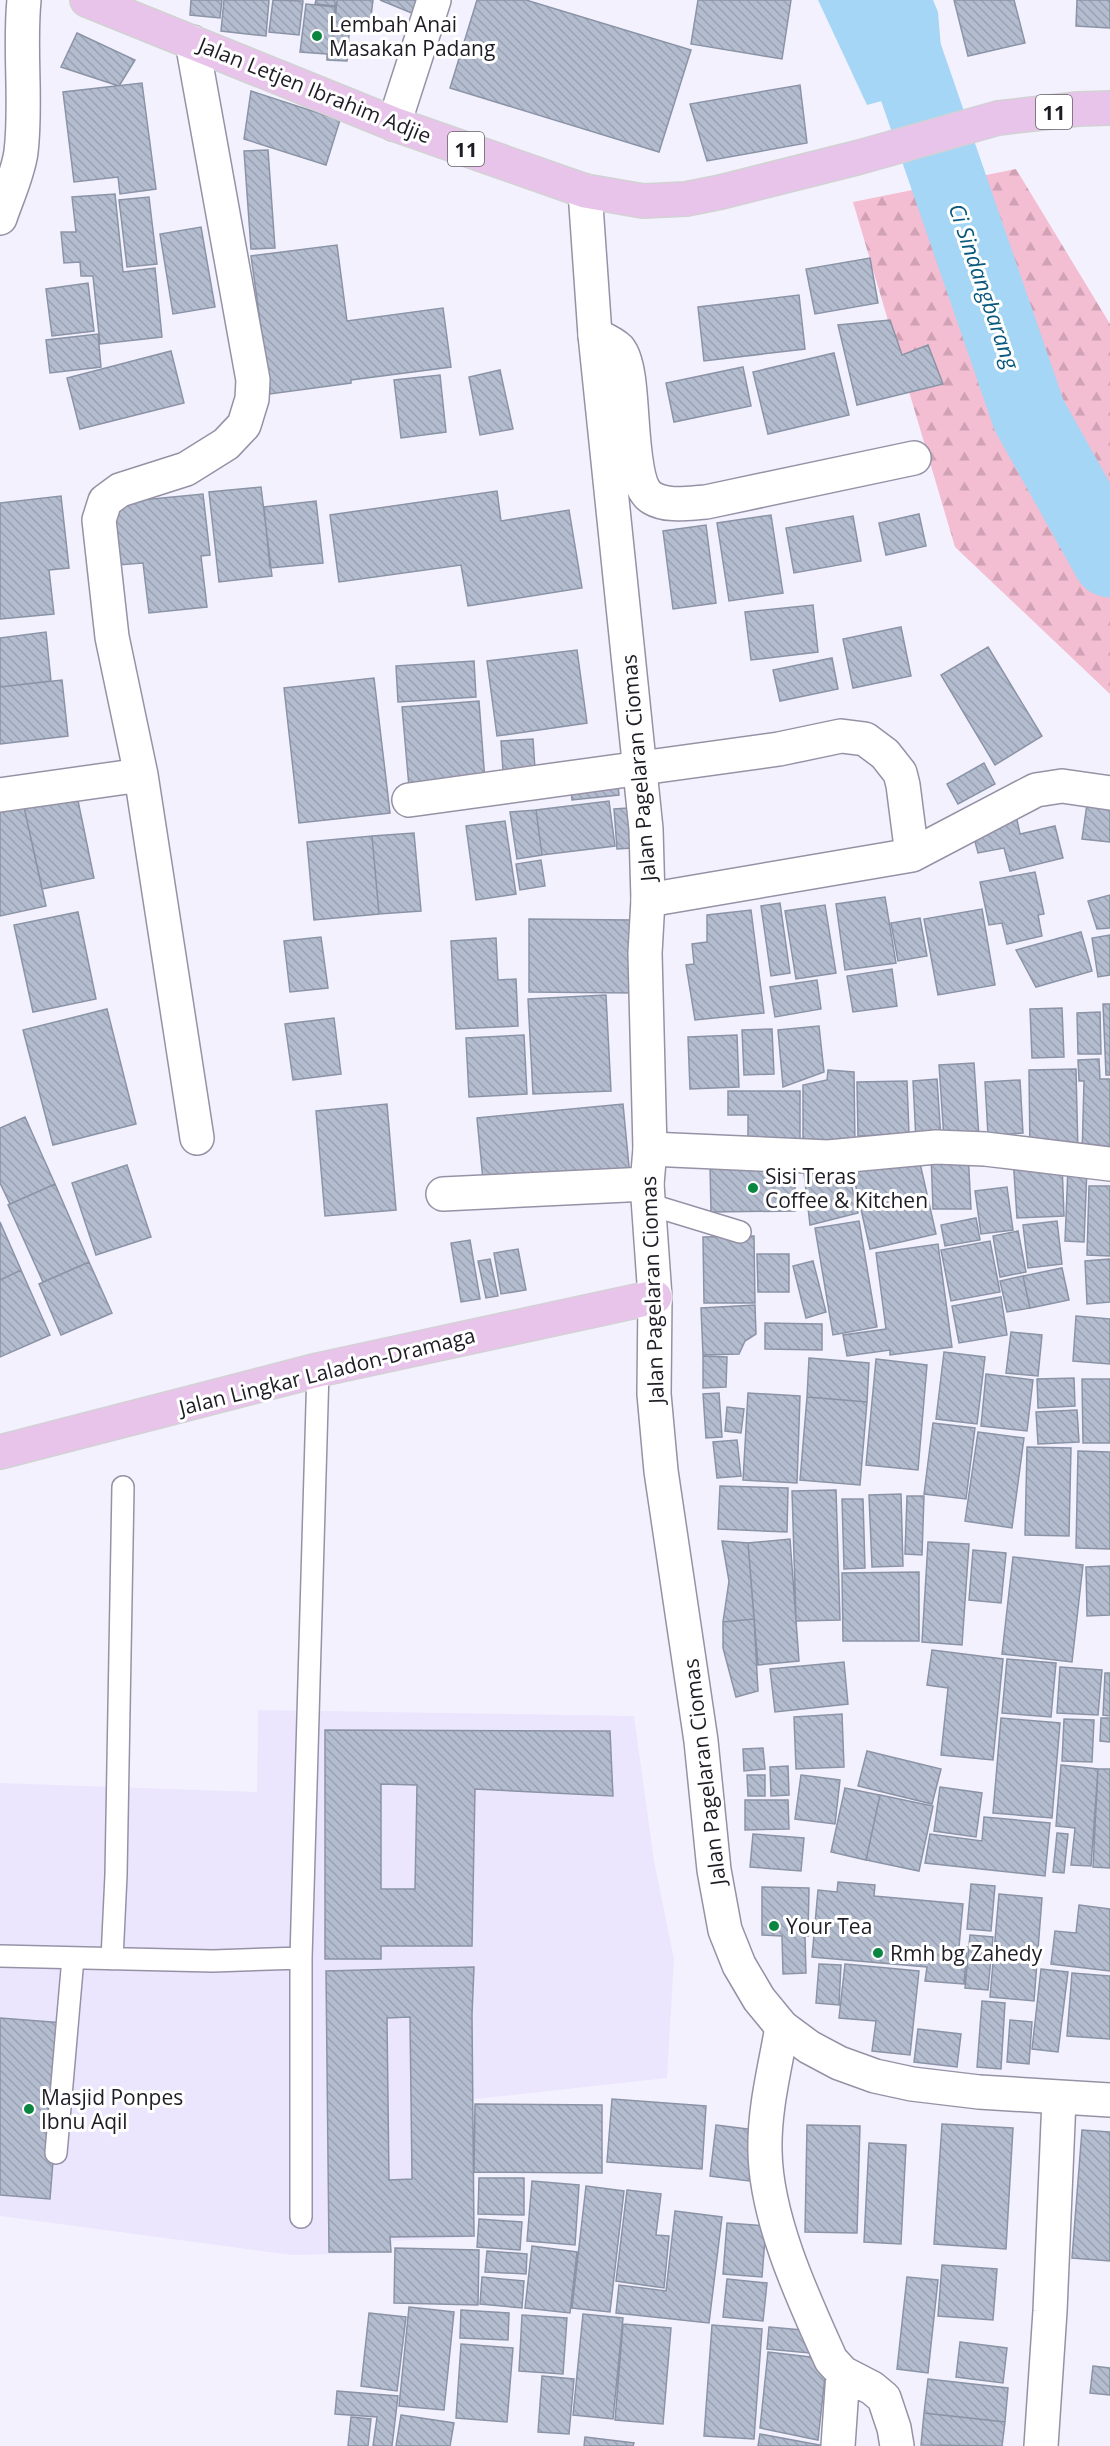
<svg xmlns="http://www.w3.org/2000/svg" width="1110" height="2446" viewBox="0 0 1110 2446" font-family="'Open Sans',sans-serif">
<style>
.built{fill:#ebe6fe}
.forest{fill:url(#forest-firs)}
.water{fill:#a5d6f6}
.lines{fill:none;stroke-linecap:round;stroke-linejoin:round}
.river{stroke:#a5d6f6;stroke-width:75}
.building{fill:url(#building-back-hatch);stroke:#8b94a7;stroke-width:1.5;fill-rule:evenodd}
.lane-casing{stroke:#9692a6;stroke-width:24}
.street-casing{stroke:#9692a6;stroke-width:36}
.secondary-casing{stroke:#9692a6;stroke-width:36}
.primary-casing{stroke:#d2d2d3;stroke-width:36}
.lane{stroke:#fff;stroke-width:21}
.street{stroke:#fff;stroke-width:33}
.secondary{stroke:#fff;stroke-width:33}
.primary{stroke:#e8c4eb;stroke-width:33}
.poi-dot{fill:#0b8640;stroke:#fff;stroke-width:2}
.labels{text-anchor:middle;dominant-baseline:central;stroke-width:6;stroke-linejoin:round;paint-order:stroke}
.shield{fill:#fff;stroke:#626066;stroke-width:1.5}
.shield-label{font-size:20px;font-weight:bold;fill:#1e1c24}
.poi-label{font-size:21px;fill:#1e1c24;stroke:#fff;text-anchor:start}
.street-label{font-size:21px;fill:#1e1c24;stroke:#fff}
.water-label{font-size:22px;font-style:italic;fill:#09587e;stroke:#fff}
</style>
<defs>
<pattern id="forest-firs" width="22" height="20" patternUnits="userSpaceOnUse" patternTransform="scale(1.5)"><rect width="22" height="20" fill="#f3bdd2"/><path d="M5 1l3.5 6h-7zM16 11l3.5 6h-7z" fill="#d0a2b4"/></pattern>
<pattern id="building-back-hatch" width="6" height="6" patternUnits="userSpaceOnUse" patternTransform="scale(1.5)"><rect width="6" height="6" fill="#b4bdd0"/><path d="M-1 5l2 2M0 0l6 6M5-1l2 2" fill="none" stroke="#9aa2b2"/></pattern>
</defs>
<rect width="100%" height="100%" fill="#f4f1fe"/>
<path class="built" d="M258,1710L634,1716L654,1861L674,1959L667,2078L475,2099L473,2105L475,2237L392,2241L391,2253L292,2255L0,2216V1783L257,1792Z"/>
<path class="forest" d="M1016,169L1110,324V694L955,547L853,202Z"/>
<path class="water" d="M818,0H933L938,12L944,84L867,105Z"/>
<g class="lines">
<path class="river" d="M886,0L1029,415L1110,560"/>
</g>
<path class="building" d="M191,0H222L220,18L190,15Z
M224,0H269L266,36L221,31Z
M273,0L303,1L299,35L269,32Z
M316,0H335V6L315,4Z
M337,0H373L369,33L334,29Z
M380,0H426L419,16Z
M477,0H526L691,50L659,152L450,88Z
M698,0H791L782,59L691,44Z
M954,0H1014L1025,43L968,56Z
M1077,0H1110V28L1076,26Z
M306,4L335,7L332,33L349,35L347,61L327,60V54L300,52Z
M77,33L135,60L119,86L61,67Z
M142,83L156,189L120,194L118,177L74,182L63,92Z
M800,85L807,143L707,161L690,104Z
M251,91L340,120L326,165L244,139Z
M268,150L275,248L251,249L244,151Z
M115,194L123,272L155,268L162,337L100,344L93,276H81L80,262L64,263L61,232H76L72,197Z
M149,197L157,264L127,267L119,200Z
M201,227L215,307L173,314L160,234Z
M337,245L347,321L443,308L451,367L351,380V383L270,394L251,256Z
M870,258L878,303L815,314L806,269Z
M88,283L94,331L52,336L46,289Z
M799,295L805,349L704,361L698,307Z
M890,320L902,355L928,345L943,384L857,405L838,325Z
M98,334L101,367L50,373L46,340Z
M171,351L184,403L80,429L67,378Z
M834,353L849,415L768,434L753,372Z
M743,367L751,406L674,422L666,383Z
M500,370L513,429L480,435L469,377Z
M440,375L446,432L401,438L394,380Z
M261,487L272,576L219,582L209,492Z
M497,491L501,521L569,510L582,588L468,606L461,565L339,582L330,515Z
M203,494L210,555L201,556L207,607L149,613L143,563L118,565L111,503Z
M61,496L69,568L49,570L54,614L0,619V503Z
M316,501L323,563L270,568L264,507Z
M919,514L926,546L886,555L879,523Z
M771,515L783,593L729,601L717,523Z
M853,516L861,561L794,573L786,528Z
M706,525L716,603L673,609L663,531Z
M813,605L818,652L751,660L745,612Z
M901,627L911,676L853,688L843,639Z
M46,632L51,681L0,687V638Z
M988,647L1042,736L995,765L941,675Z
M577,650L587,723L497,736L487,661Z
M832,658L838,689L780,701L773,670Z
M474,661L476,697L398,702L396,666Z
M374,678L390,813L299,823L284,688Z
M62,680L68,736L0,744V687Z
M479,701L485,781L409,787L402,707Z
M533,739L535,769L503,771L501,741Z
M984,763L995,784L958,804L947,784Z
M617,774L619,795L572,800L570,780Z
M77,796L94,878L42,889L24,807Z
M0,798L24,807L46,906L0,916Z
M609,801L615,846L542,855L536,810Z
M1087,804L1110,807V842L1082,839Z
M628,808L632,848L617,849L614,809Z
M536,810L542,855L517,859L510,812Z
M1017,820L1020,834L1055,826L1063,858L1010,871L1004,848L978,853L972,830Z
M505,821L516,894L476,900L466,826Z
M414,833L421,911L379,914L372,836Z
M372,836L379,914L314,920L307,842Z
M541,860L545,886L520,890L516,864Z
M1035,872L1044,914L1038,915L1042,936L1007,944L1002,923L989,925L980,882Z
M1110,895V928L1097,929L1088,901Z
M885,897L896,963L845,970L836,904Z
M780,903L790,973L771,976L761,906Z
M825,905L836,973L796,979L785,911Z
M982,909L995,985L938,995L924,919Z
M751,910L764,1013L695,1020L686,965L694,964L692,944L707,942V915Z
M78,912L96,999L33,1012L14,925Z
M920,918L927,956L898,961L891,923Z
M529,919L634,920V993L529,992Z
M1081,932L1092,971L1036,987L1016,950Z
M1110,935V975L1098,977L1092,938Z
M321,937L328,988L290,992L284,941Z
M496,938L498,980L516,979L518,1026L456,1029L451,941Z
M892,969L897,1006L853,1012L847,976Z
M817,980L821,1009L775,1017L770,987Z
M606,995L611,1091L533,1094L528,999Z
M1103,1004H1110V1075H1106Z
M1062,1008L1064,1057L1032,1058L1030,1009Z
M107,1009L136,1124L53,1145L23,1030Z
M1100,1012L1101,1054H1078L1077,1013Z
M334,1018L341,1074L293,1080L285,1024Z
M819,1026L824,1072L783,1087L778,1030Z
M772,1029L774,1074L744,1075L742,1030Z
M524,1035L527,1094L469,1097L466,1038Z
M737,1035L739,1087L690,1089L688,1037Z
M1099,1059L1100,1079H1110V1157H1082L1084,1081H1079L1078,1060Z
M974,1063L979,1137L944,1139L939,1065Z
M1076,1069L1078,1153L1030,1154L1029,1070Z
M828,1070L854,1072L855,1146L803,1149V1085L827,1080Z
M937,1079L941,1139L916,1141L913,1081Z
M1020,1080L1023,1133L988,1136L985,1082Z
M907,1081L909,1134L858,1136L857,1082Z
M728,1091H800V1146H748V1115H728Z
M387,1104L396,1210L325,1216L316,1111Z
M623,1104L630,1177L484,1191L477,1118Z
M25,1117L55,1184L10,1204L0,1183V1128Z
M917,1150L936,1234L870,1249L851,1165Z
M968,1152L971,1209H933L931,1154Z
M845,1157L858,1213L810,1225L803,1164Z
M1013,1157L1062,1164L1064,1216L1017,1218Z
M127,1165L151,1237L96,1255L72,1183Z
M710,1165H795V1211L711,1212Z
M1068,1167L1087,1168L1084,1242L1065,1241Z
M55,1184L89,1262L43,1282L8,1205Z
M1089,1186H1110V1256L1087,1255Z
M1007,1187L1013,1230L981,1234L975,1191Z
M976,1218L980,1240L945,1246L941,1225Z
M859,1221L877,1327L833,1335L815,1228Z
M1057,1221L1062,1264L1028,1268L1023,1225Z
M0,1222L21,1270L0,1280Z
M1018,1231L1026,1272L1000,1277L993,1236Z
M754,1236L755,1303H704L703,1237Z
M470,1240L480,1299L461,1302L451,1243Z
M990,1241L1000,1292L951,1301L941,1250Z
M938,1244L952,1347L890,1355V1350L847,1356L843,1335L886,1329L876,1253Z
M518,1249L526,1290L501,1294L494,1253Z
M757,1254H789V1292H758Z
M490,1259L498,1296L486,1298L478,1261Z
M1110,1259V1302L1087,1304L1085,1261Z
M813,1261L826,1312L806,1318L793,1266Z
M89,1262L112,1313L61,1335L39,1284Z
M1062,1268L1069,1300L1030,1308L1023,1276Z
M21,1270L50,1335L0,1357V1280Z
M1023,1276L1030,1308L1007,1312L1000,1281Z
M1001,1297L1007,1335L959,1343L952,1306Z
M755,1305L756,1334L745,1341L739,1354L703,1355L701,1308Z
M1076,1316L1110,1319V1364L1073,1361Z
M765,1323L822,1324V1350L765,1349Z
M1011,1332L1042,1335L1038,1376L1006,1373Z
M944,1352L985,1357L977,1424L936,1419Z
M703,1356L727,1357L726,1387L703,1388Z
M809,1358L869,1363L867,1402L807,1397Z
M876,1359L927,1365L918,1470L866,1465Z
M986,1374L1033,1380L1027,1431L981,1426Z
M1074,1378L1075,1406L1038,1408L1037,1379Z
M1082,1379H1110V1443H1083Z
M719,1393L722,1437L706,1438L703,1394Z
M748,1393L800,1396L797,1483L743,1480Z
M807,1397L867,1402L860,1485L800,1480Z
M727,1407L744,1409L741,1433L725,1431Z
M1077,1410L1079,1442L1038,1444L1036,1412Z
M933,1423L975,1428L966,1499L924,1494Z
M978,1432L1024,1438L1012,1528L965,1521Z
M737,1440L741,1476L717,1478L713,1442Z
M1027,1447L1071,1448L1069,1536L1025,1535Z
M1078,1451L1110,1452V1549L1076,1548Z
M720,1486L788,1488L787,1532L718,1529Z
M836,1490L840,1620L796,1621L792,1491Z
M901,1494L903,1566L872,1567L869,1495Z
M907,1496H924L922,1555L905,1554Z
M842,1499H863L865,1568L844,1569Z
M790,1539L799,1661L758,1665L748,1543Z
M722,1541L748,1543L754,1619L723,1622L729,1581Z
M928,1542L969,1544L962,1645L922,1642Z
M973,1550L1006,1553L1001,1603L969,1600Z
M1013,1557L1083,1565L1072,1662L1002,1654Z
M1110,1566V1615L1087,1616L1086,1567Z
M919,1572V1641H843L842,1573Z
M754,1619L758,1691L736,1697L723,1648V1622Z
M932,1650L1003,1659L993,1760L941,1755L948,1688L927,1685Z
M1007,1659L1056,1663L1051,1717L1002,1713Z
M844,1662L848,1704L775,1712L770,1669Z
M1060,1667L1102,1670L1098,1715L1057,1713Z
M1105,1673H1110V1716L1103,1715Z
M842,1714L844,1767L796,1769L794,1717Z
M1001,1718L1060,1723L1052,1818L993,1813Z
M1101,1718H1110V1742L1100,1741Z
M1064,1719L1094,1720L1092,1762L1062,1761Z
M325,1730L610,1731L613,1796L475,1789L472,1946H381V1959H325ZM381,1784L417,1785L415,1889H381Z
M763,1748L765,1769L744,1771L743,1749Z
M867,1751L941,1769L932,1804L858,1786Z
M1061,1765L1098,1769L1091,1866L1071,1865L1075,1828L1056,1826Z
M788,1766L789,1795L771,1796L770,1767Z
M1098,1769H1110V1868L1093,1867Z
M747,1775H765V1796H748Z
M801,1775L840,1780L835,1824L795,1819Z
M940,1787L982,1793L976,1837L934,1831Z
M845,1788L880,1795L866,1860L831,1852Z
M880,1795L933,1806L919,1871L866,1860Z
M745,1800H788L789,1829L745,1830Z
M984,1817L1050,1823L1045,1876L925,1863L930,1834L982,1841Z
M1057,1833L1068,1834L1064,1873L1053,1872Z
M753,1834L804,1838L801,1871L750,1867Z
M838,1882L875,1885L874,1896L963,1904L959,1947H967L964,1984L925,1981L927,1967L812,1957L818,1890L837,1892Z
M971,1884L995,1886L991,1931L967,1929Z
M762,1887L809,1888L808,1936L805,1935L806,1973L783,1974L782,1936L762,1935Z
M999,1894L1042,1898L1034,2001L990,1997Z
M1079,1905L1110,1909V1971L1051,1964L1055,1931L1076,1933Z
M970,1935L993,1937L988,1990L965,1988Z
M819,1964L841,1965L839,2005L816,2003Z
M845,1964L919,1971L910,2055L872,2051L876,2021L839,2018Z
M474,1967L472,2015L474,2236L390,2237L391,2252H329L326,1971ZM410,2017L412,2179L389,2180L387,2018Z
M1041,1969L1068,1972L1058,2052L1032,2049Z
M1072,1973L1110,1976V2039L1067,2036Z
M982,2001L1005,2003L1001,2069L977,2067Z
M0,2018L64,2023L50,2199L0,2195Z
M1010,2020L1032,2022L1029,2064L1007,2062Z
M918,2029L961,2034L957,2067L914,2062Z
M612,2099L706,2106L702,2169L607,2162Z
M475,2104L602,2105V2173L474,2172Z
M942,2124L1013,2128L1006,2249L934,2244Z
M716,2125L755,2130L749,2181L710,2176Z
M807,2125L860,2126L857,2233L805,2232Z
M1082,2130L1110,2132V2261L1072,2258Z
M869,2143L906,2145L901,2244L864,2242Z
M479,2178H524V2215L478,2214Z
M532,2181L579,2185L575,2245L527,2241Z
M586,2186L624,2191L610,2312L572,2308Z
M627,2190L661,2194L656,2235L669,2236L664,2288L616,2281Z
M675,2211L722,2217L709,2323L616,2313L619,2285L666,2291Z
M479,2219L522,2222L520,2250L477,2247Z
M727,2223L766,2226L762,2277L723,2274Z
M532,2246L577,2252L570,2313L525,2308Z
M395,2248L479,2250L478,2305L394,2303Z
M487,2251L527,2254L526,2274L485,2272Z
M942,2265L997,2269L993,2320L938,2316Z
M482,2277L524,2281L522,2308L480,2304Z
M907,2277L938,2280L928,2373L897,2369Z
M727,2279L767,2283L763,2321L723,2317Z
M409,2307L454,2312L444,2410L399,2406Z
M461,2310L509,2313L508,2340L460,2338Z
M369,2313L406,2317L397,2391L361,2386Z
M583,2314L623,2318L613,2419L573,2415Z
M522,2315L567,2318L563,2374L519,2371Z
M623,2324L671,2328L663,2424L615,2420Z
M712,2325L762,2329L754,2439L704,2436Z
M769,2327L813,2331L810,2353L767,2349Z
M960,2342L1007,2348L1003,2383L956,2377Z
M461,2344L513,2348L507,2422L456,2418Z
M768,2352L827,2359L818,2440L760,2428Z
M1093,2366L1110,2368V2395L1090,2393Z
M542,2376L574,2379L569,2434L538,2432Z
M928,2379L1008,2388L1005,2422L924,2413Z
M337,2391L398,2396L392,2446H373L377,2417L335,2414Z
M924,2413L1005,2422L1002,2446L921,2445Z
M401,2415L454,2423L450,2446H396Z
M351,2417L371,2419L368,2446H348Z
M760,2434L825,2446H758Z
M585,2437L634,2443L633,2446H584Z"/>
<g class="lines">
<g class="lane-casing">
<path id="lane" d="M648,1204L740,1232
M0,1956L213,1961L301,1958
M112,1959L116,1875L123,1487
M56,2153L73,1958
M301,2217V1958L318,1370"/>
</g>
<g class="street-casing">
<path id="street" d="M192,42L253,380L252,399L244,425L226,444L186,469L120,490L105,501L99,520L112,637L141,775L197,1138
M394,124L434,0
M0,218C7,197 18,174 21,152C27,102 19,51 24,0
M595,335C603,339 612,342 619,349C639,373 624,482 652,498C667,507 689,503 706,502L914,458
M0,795L141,775
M409,800L779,749L841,736L865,739L885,754L900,773L903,785L912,855
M648,900L912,855L1036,790L1062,786L1110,793
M650,1149L828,1157L936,1147L985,1149L1110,1164
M443,1194L647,1184
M782,2027C775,2068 764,2109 765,2151C766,2219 803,2298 831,2360L843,2373L872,2388L884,2398L894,2428L897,2446
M838,2446L843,2373
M1041,2446L1050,2311L1059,2099"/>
</g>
<g class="secondary-casing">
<path id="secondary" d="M585,191L595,335L646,829L648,900L645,953L650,1149L647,1184L655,1297L654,1394L661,1471L701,1741L714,1870L725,1930L739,1965L759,1999L782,2027L809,2047L839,2063L875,2076L912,2084L979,2092L1110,2100"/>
</g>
<g class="primary-casing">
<path id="primary" d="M87,0L394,124L585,191L643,201L686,199L721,192L860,157L998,118L1078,109L1110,108
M0,1452L318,1370L655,1297"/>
</g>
<use href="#lane" class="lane"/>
<use href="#street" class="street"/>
<use href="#secondary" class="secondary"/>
<use href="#primary" class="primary"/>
</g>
<g class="poi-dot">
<circle cx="317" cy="36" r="6"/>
<circle cx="753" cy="1188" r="6"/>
<circle cx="774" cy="1926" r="6"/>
<circle cx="878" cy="1953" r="6"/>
<circle cx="29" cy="2109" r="6"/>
</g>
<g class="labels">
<g class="shield">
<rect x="1036" y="95" width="36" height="34" rx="4.5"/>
<rect x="448" y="132" width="36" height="34" rx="4.5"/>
</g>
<g class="shield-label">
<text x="1054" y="112">11</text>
<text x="466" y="149">11</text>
</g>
<g class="poi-label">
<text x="329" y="24">Lembah Anai<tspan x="329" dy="24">Masakan Padang</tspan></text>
<text x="765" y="1176">Sisi Teras<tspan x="765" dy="24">Coffee &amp; Kitchen</tspan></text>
<text x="786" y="1926">Your Tea</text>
<text x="890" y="1953">Rmh bg Zahedy</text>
<text x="41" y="2097">Masjid Ponpes<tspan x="41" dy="24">Ibnu Aqil</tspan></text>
</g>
<g class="street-label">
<text transform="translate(315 90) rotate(22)">Jalan Letjen Ibrahim Adjie</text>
<text transform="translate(638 768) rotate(-95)">Jalan Pagelaran Ciomas</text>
<text transform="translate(652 1290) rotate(-92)">Jalan Pagelaran Ciomas</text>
<text transform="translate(327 1371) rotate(-14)">Jalan Lingkar Laladon-Dramaga</text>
<text transform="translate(704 1772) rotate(-97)">Jalan Pagelaran Ciomas</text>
</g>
<g class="water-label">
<text transform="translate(985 286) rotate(71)">Ci Sindangbarang</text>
</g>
</g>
</svg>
